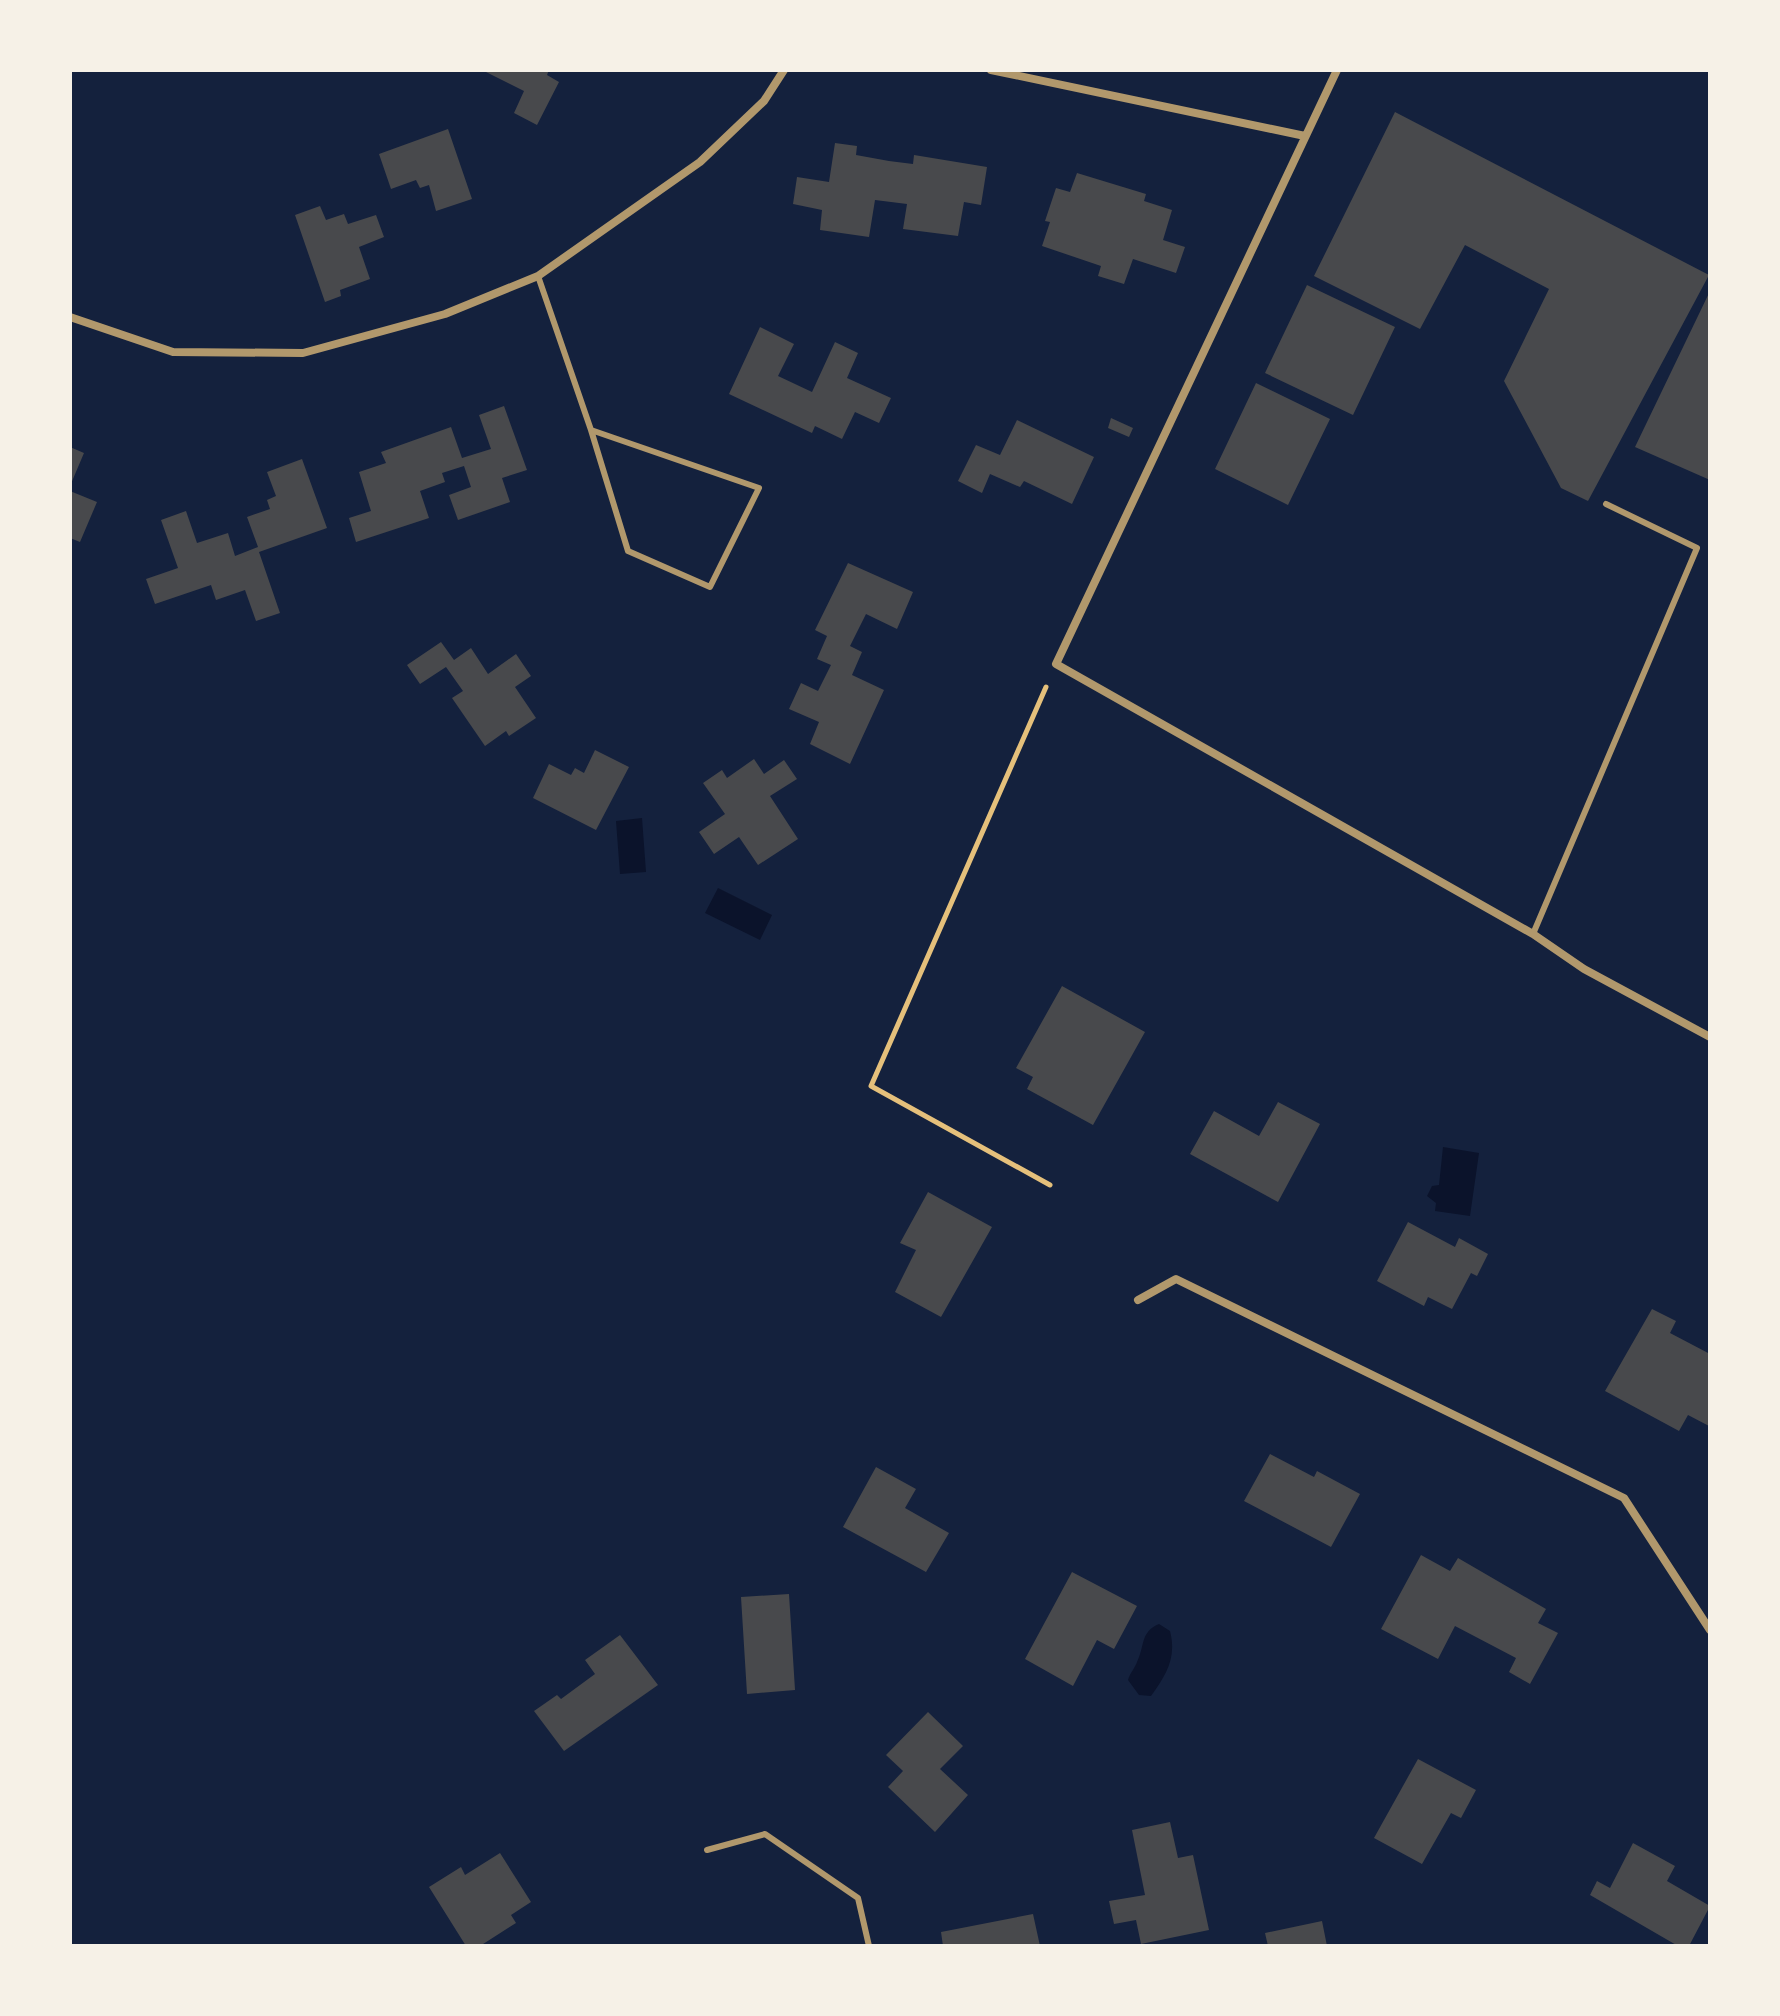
<svg xmlns="http://www.w3.org/2000/svg" width="1780" height="2016" viewBox="0 0 1780 2016" font-family="Bitter,serif">
<style>
.water{fill:#0b132b}
.building{fill:#48494c}
.lines{fill:none;stroke-linecap:round;stroke-linejoin:round}
.path{stroke:#e5c07b;stroke-width:5}
.service{stroke:#b1986c;stroke-width:6}
.minor{stroke:#b1986c;stroke-width:8}
</style>
<rect width="100%" height="100%" fill="#14213d"/>
<path class="water" d="M642,818L646,872L620,874L616,821Z
M718,888L772,915L760,940L705,913Z
M1443,1147L1479,1153L1470,1216L1435,1211L1436,1203L1427,1196L1432,1186L1439,1185Z
M1159,1624L1170,1631C1177,1658 1166,1675 1151,1696L1139,1695L1128,1680C1130,1673 1135,1668 1137,1662C1145,1646 1140,1632 1159,1624Z"/>
<path class="building" d="M482,70H549L547,75L559,82L537,125L514,113L524,91Z
M1395,112L1709,275L1588,501L1561,488L1504,381L1549,289L1465,245L1420,329L1314,276Z
M448,129L472,199L436,211L429,185L420,188L416,180L391,189L379,154Z
M835,143L857,146L856,155L889,161L913,164L914,155L987,167L981,205L964,202L958,236L903,229L907,204L875,200L869,237L820,230L822,210L793,204L797,177L829,182Z
M1077,173L1146,194L1144,201L1172,210L1163,240L1185,247L1176,273L1133,259L1124,284L1098,276L1101,266L1042,246L1050,222L1045,221L1056,188L1070,192Z
M320,206L326,220L344,214L348,224L376,215L384,237L359,247L370,279L340,290L341,296L325,302L295,215Z
M1307,285L1395,327L1353,415L1265,373Z
M1710,291V480L1635,447Z
M760,327L794,344L778,376L812,392L835,342L858,353L847,378L891,398L879,423L855,412L842,439L815,426L812,433L729,394Z
M1256,383L1330,419L1288,505L1215,469Z
M504,406L527,470L502,478L510,502L458,520L449,495L471,487L464,466L442,473L445,482L420,491L429,518L356,542L349,518L371,511L359,472L386,463L381,452L451,427L462,458L491,449L479,415Z
M1111,418L1133,428L1129,437L1108,428Z
M1017,420L1094,457L1072,504L1024,481L1020,487L990,474L982,493L958,481L976,445L1000,455Z
M70,447L84,453L70,486Z
M302,459L327,528L259,552L280,613L256,621L245,590L216,600L211,585L155,604L146,579L178,568L161,520L186,511L197,543L228,533L235,556L258,547L247,517L270,509L267,500L276,496L267,472Z
M70,491L97,502L80,542L70,538Z
M848,563L913,592L897,629L866,614L850,646L862,652L852,675L884,690L850,764L810,744L819,722L789,709L801,683L818,691L831,665L817,659L827,636L815,630Z
M441,642L454,660L471,648L488,674L516,654L531,676L515,687L536,718L509,736L506,731L485,746L452,698L463,691L446,667L420,684L407,665Z
M595,750L629,767L596,830L533,798L549,764L571,775L575,768L584,773Z
M754,759L764,774L784,760L797,779L770,796L798,839L758,865L739,837L714,854L699,832L725,814L703,783L722,770L727,778Z
M1062,986L1145,1032L1093,1125L1027,1089L1033,1077L1016,1068Z
M1278,1102L1320,1124L1278,1202L1190,1154L1214,1111L1259,1136Z
M928,1192L992,1227L941,1317L895,1292L916,1250L900,1243Z
M1408,1222L1455,1247L1459,1238L1488,1254L1477,1276L1471,1273L1452,1309L1428,1297L1424,1306L1377,1281Z
M1652,1309L1676,1321L1670,1333L1710,1354L1709,1426L1688,1415L1679,1431L1605,1391Z
M1270,1454L1314,1477L1317,1471L1360,1494L1331,1547L1244,1501Z
M876,1467L916,1489L905,1508L949,1533L926,1572L843,1527Z
M1421,1555L1450,1571L1458,1558L1546,1609L1538,1623L1558,1633L1530,1684L1509,1672L1516,1658L1455,1626L1438,1659L1381,1629Z
M1072,1572L1137,1606L1114,1649L1097,1640L1073,1686L1025,1659Z
M789,1594L795,1690L747,1694L741,1597Z
M620,1635L658,1685L564,1751L534,1711L557,1695L561,1699L595,1674L585,1660Z
M928,1712L963,1746L940,1769L968,1795L935,1832L888,1787L903,1771L886,1755Z
M1418,1759L1476,1790L1461,1818L1451,1813L1422,1864L1374,1838Z
M1170,1822L1178,1858L1193,1855L1209,1930L1141,1944L1136,1920L1114,1924L1109,1901L1145,1895L1132,1830Z
M1633,1843L1675,1866L1667,1881L1710,1906L1689,1946H1678L1590,1895L1597,1881L1610,1888Z
M500,1853L531,1902L511,1915L516,1923L480,1946H466L429,1887L461,1867L465,1875Z
M1033,1914L1040,1946H943L941,1932Z
M1322,1921L1327,1946H1268L1265,1933Z"/>
<g class="lines">
<path class="path" d="M1046,687L871,1086L1050,1185"/>
<path class="service" d="M538,276L591,430L628,551L710,587L759,488L591,430
M1533,934L1697,548L1606,504
M707,1850L765,1834L858,1898L869,1946"/>
<path class="minor" d="M991,70L1305,136
M1337,70L1056,664L1533,934L1584,969L1710,1037
M70,317L173,352L303,353L445,314L538,276L700,162L764,101L784,70
M1138,1300L1176,1279L1624,1498L1710,1630"/>
</g>
<rect width="1780" height="2016" fill="none" stroke="#f6f1e7" stroke-width="144"/>
</svg>
